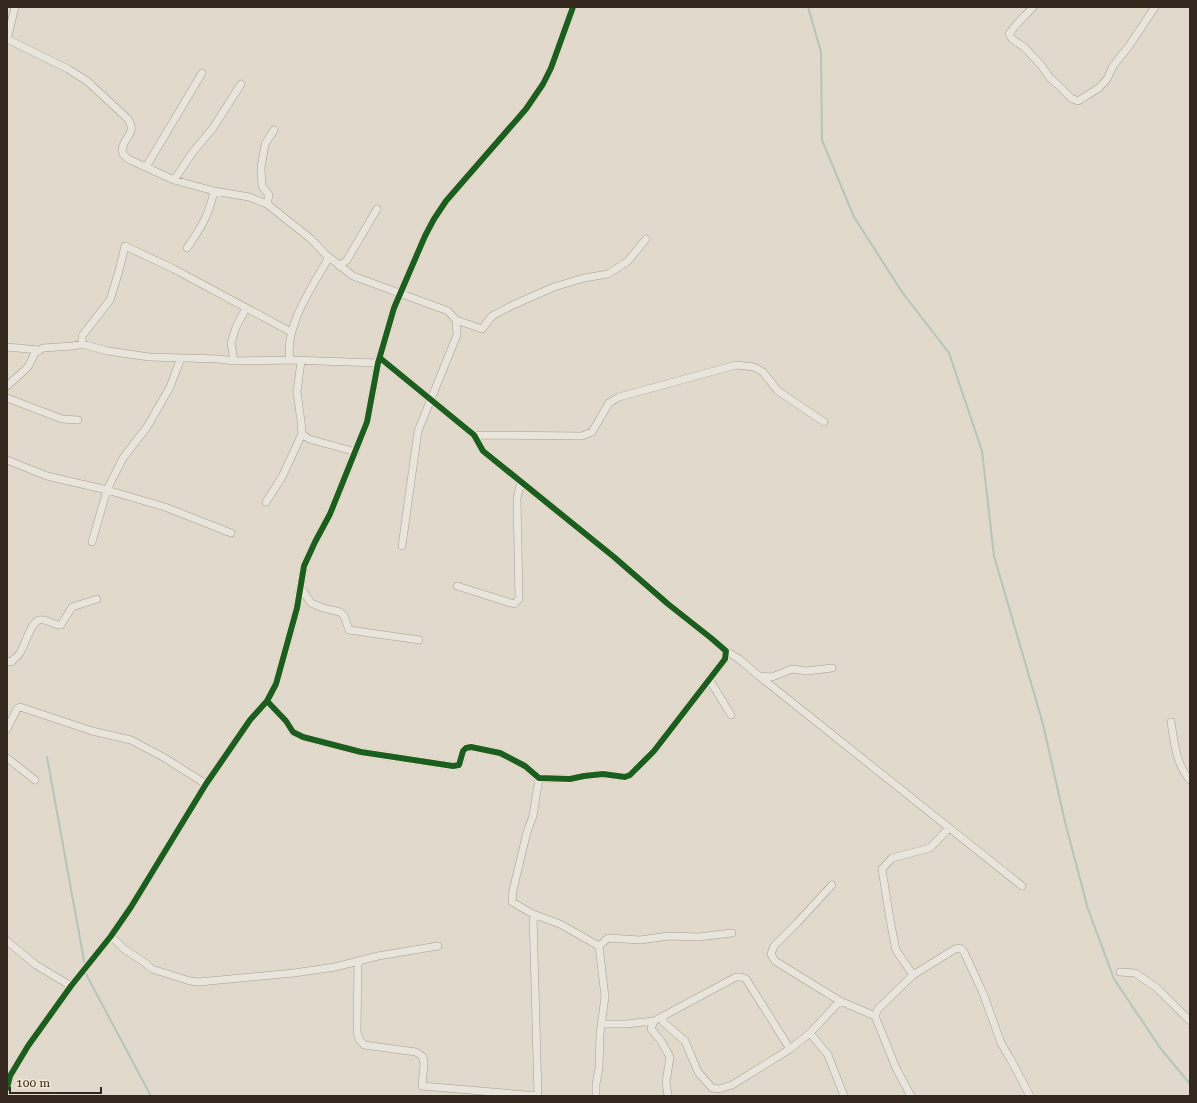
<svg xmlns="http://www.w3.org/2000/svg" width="1197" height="1103" viewBox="0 0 1197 1103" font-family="'Roboto Serif',serif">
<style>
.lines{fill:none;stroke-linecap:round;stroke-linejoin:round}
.stream{stroke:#b6c5bc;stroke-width:2}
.street-casing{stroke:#a69e94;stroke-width:8}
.street{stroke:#eae5dc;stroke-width:7}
.cycleway-casing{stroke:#f3e7d0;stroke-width:8}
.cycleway{stroke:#1b5e20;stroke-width:6}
</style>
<rect width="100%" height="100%" fill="#e1d9cb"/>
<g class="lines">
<path class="stream" d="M808,7L821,52L822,140L854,217L902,292L949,353L982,451L994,556L1043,724L1065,822L1088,909L1114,979L1161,1049L1190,1084
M47,757L85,966
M85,970L87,976L151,1096"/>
<g class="street-casing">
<path id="street" d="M1033,7C1025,16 1016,24 1009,34L1012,39L1024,47L1041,65L1050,78L1057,84L1071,98L1078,101L1099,88L1107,79L1113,66L1129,46L1155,7
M7,39L68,69L87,81L128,119C137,134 125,135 122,149L123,154L128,159L174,180L214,191L249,197L267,204L311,239L325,254L353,276L448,311L456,320L457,335L418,431L402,546
M7,40L15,7
M146,167L202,73
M174,180L193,152L213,128L241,84
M267,204L269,195L262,186L261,168L265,144L274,130
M187,248C201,228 209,215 214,191
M339,266L347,260L377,209
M456,320L482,329L492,316L513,305L554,287L584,278L608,274L628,261L646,239
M82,344V336L110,300L119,271L125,246L174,269L291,332
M7,347L39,350
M290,360C284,326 313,286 329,257
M234,361L231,343L236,327L246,308
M301,361L297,392L301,421L302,434L309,439L356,452
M7,386L28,367L35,353L43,348L73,346L82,344L108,351L149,357L219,359L234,361L290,360L378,363
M7,398L62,419L78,420
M474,435L582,436L592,432L609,403L619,397L736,365L754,367L763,372L778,391L824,422
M7,460L47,476L107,490L165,507L231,533
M266,502L282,477L302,434
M92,542L107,490L123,458L147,427L170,387L181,358
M457,586L514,604L519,599L517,498L521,482
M301,588L311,603L323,608L340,612L344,616L349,630L419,640
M726,651L739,659L759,676L1022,886
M7,661L11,662C14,659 17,657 20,653C25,645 31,622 39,620C46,618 54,626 61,625L72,607L97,599
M759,676L772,677L792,669L807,671L832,668
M709,679L731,715
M267,701L286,721L293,732L303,737L361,752L453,766L459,765L463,751L466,748L471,747L500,753L525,766L539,778L570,779L584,776L603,774L625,777L630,775L654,751L725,659L726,651L711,638L668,604L614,557L483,451L474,435L380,358
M1171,722C1174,741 1176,765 1190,780
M7,729L17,709L20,707L92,731L131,740L163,757L206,784
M7,758L35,780
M539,778L533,816L527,832L513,890L512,902L533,914L560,924L599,946
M832,885L797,923L774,946L771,954L775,961L840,1001L875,1016L896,1068L911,1096
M533,914L538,1096
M111,936L124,949L144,962L152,969L190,981L199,982L294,973L335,967L378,956L438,946
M7,941L36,965L71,986
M599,946L608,938L640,940L668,936L698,937L732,933
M358,961L357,1032L359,1039L364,1045L416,1052L423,1057L424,1064L422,1086L538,1096
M1120,972L1135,973L1157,988L1190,1021
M913,975L896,950L890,920L882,869L892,858L930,848L949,828
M663,1016V1022L685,1041L698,1072L712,1088L719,1089L732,1085L790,1049L810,1033L840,1001
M875,1016L878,1009L913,975L955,949L960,948L964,952L983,993L1001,1043L1011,1060L1030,1096
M602,1024H626L654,1021
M810,1033L828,1055L844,1096
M7,1088L10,1076L28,1046L71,986L111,936L131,907L206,784L250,720L267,701L276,684L297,608L304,566L315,542L330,514L367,422L378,363L394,308L425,236L434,219L446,201L526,109L543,84L551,68L573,7
M596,1096V1084L599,1069L600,1034L605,997L599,946
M668,1096L666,1082L670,1057L661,1041L651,1029L654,1021L736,977H741L746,979L790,1049"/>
</g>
<use href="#street" class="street"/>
<g class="cycleway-casing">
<path id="cycleway" d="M267,701L286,721L293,732L303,737L361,752L453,766L459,765L463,751L466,748L471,747L500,753L525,766L539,778L570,779L584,776L603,774L625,777L630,775L654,751L725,659L726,651L711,638L668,604L614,557L483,451L474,435L380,358
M7,1088L10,1076L28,1046L71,986L111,936L131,907L206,784L250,720L267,701L276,684L297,608L304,566L315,542L330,514L367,422L378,363L394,308L425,236L434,219L446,201L526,109L543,84L551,68L573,7"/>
</g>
<use href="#cycleway" class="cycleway"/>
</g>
<rect width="1197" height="1103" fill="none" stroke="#34271d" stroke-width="16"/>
<path d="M10 1087v6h91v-6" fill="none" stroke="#34271d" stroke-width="2"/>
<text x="16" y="1087" font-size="12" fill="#34271d" stroke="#f3e7d0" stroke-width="3" paint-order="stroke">100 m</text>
</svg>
